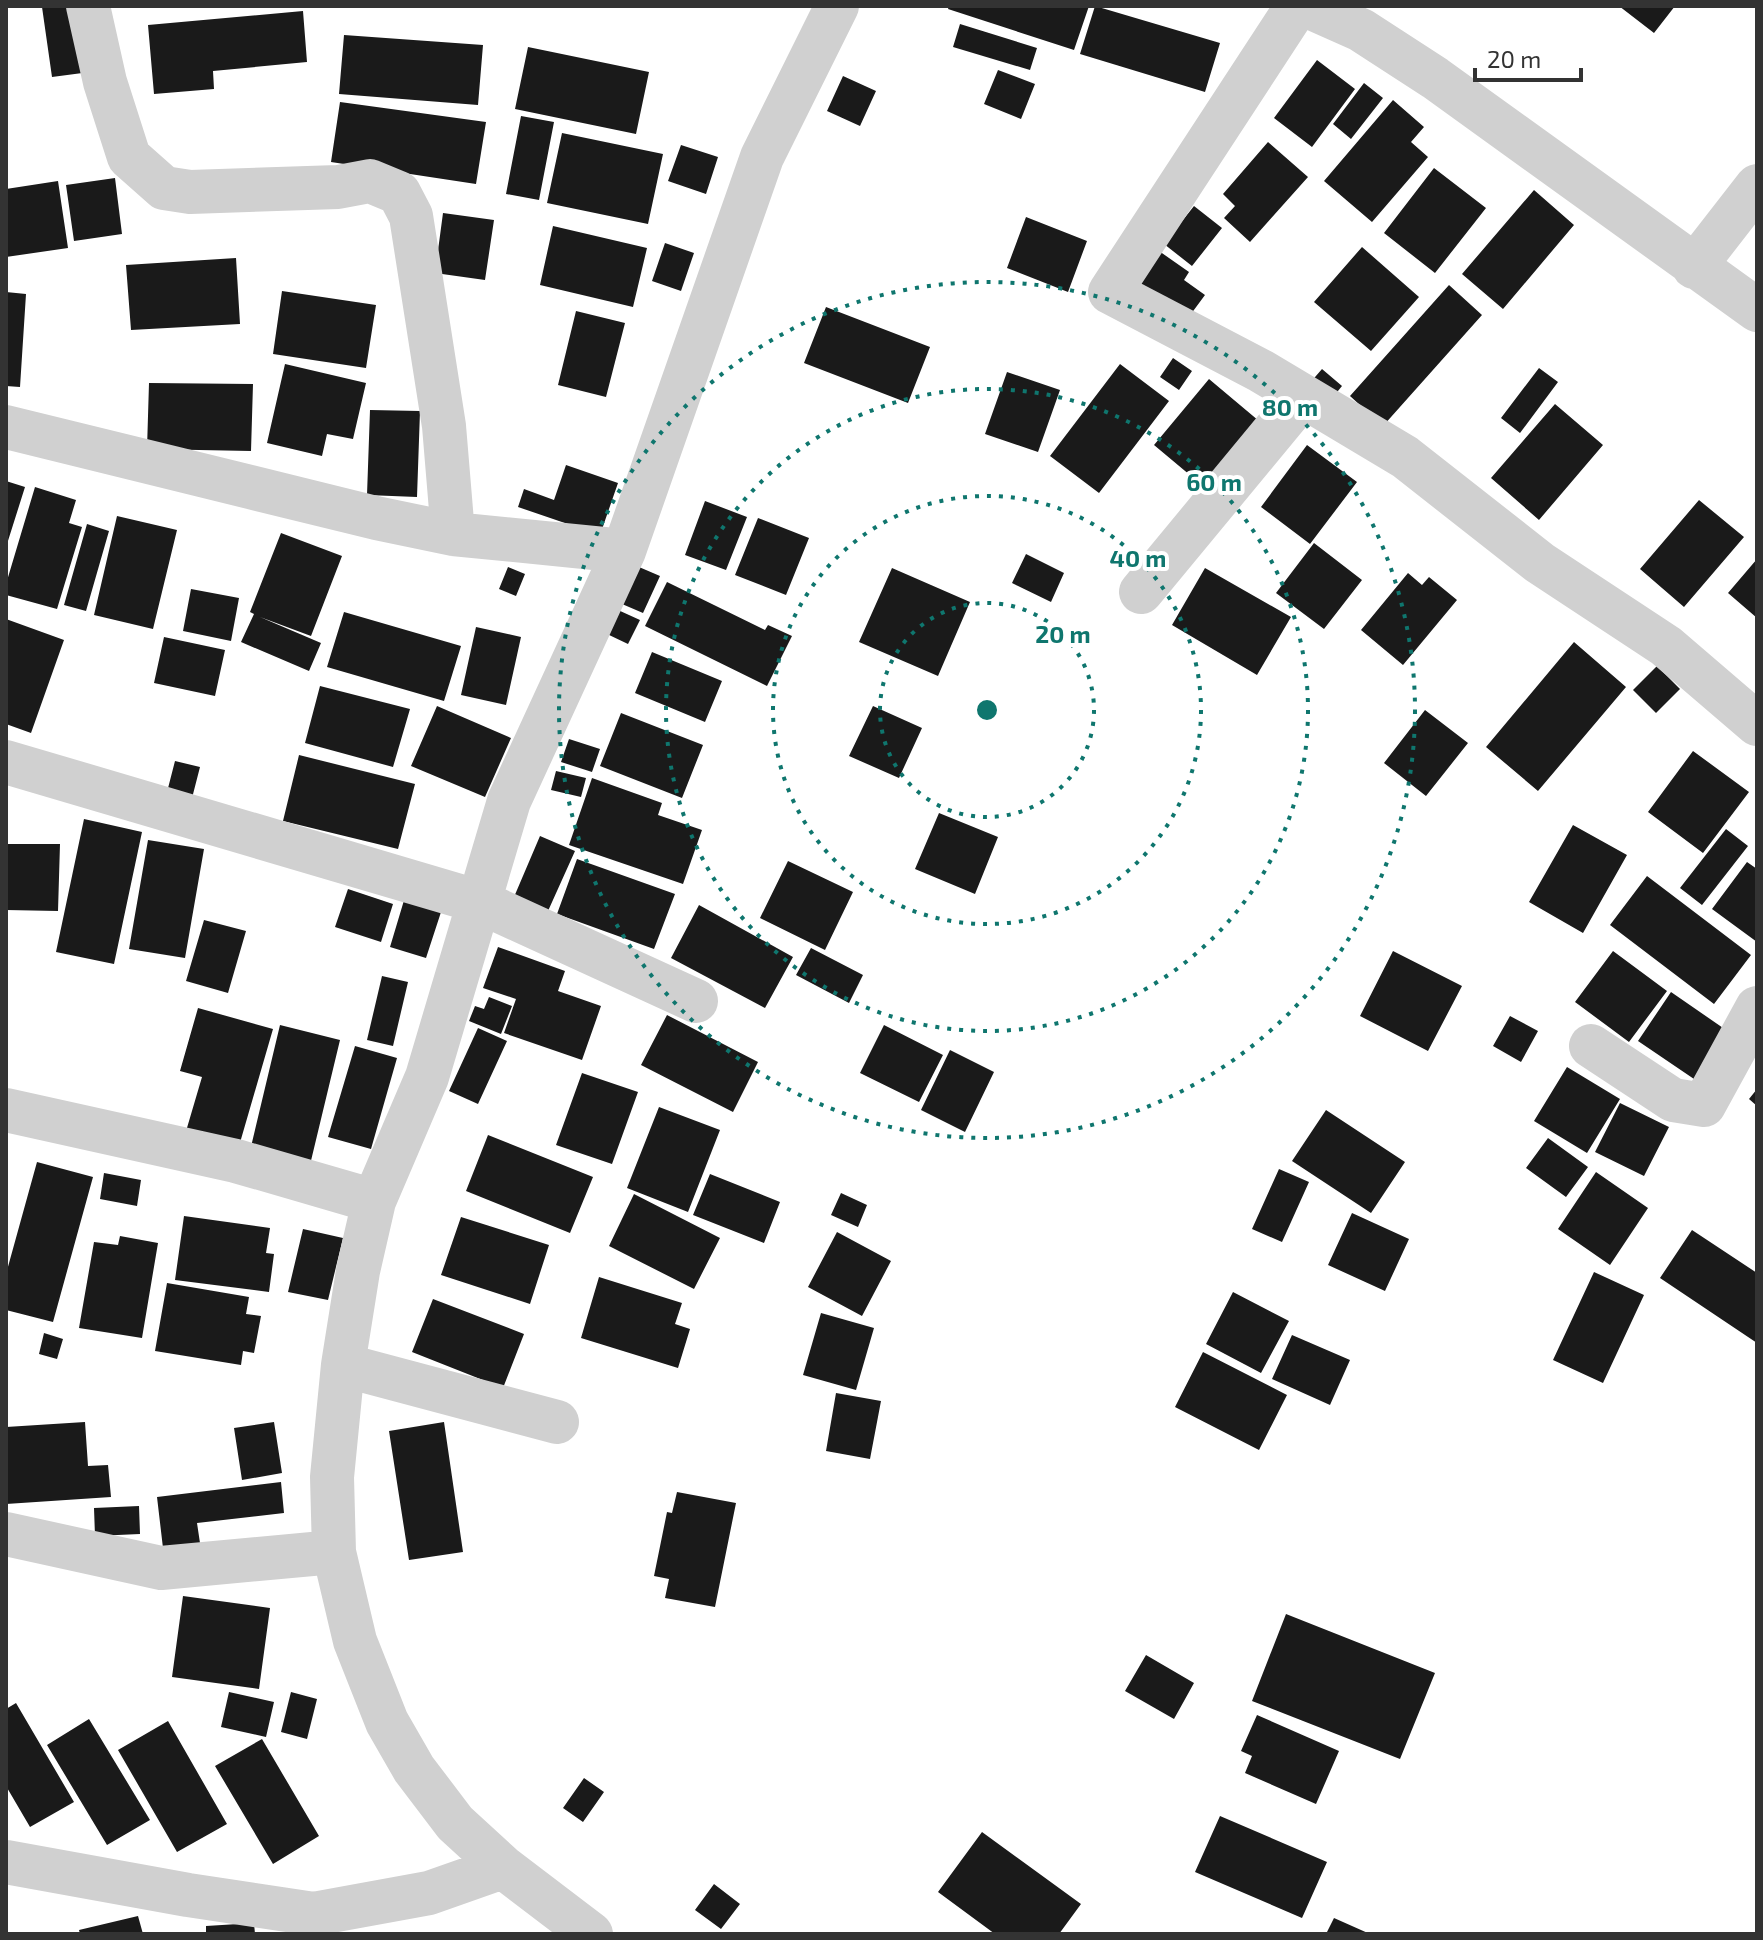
<svg xmlns="http://www.w3.org/2000/svg" width="1763" height="1940" viewBox="0 0 1763 1940" font-family="'Exo 2',sans-serif">
<style>
.building{fill:#1a1a1a}
.lines{fill:none;stroke-linecap:round;stroke-linejoin:round}
.minor{stroke:#d0d0d0;stroke-width:44}
.ring{fill:none;stroke:#0f766e;stroke-width:4;stroke-dasharray:4 8}
.centre{fill:#0f766e;stroke:#fff;stroke-width:4}
.ring-label{font-size:24px;text-anchor:middle;font-weight:bold;fill:#0f766e;stroke:#fff;stroke-width:8;stroke-linejoin:round;paint-order:stroke}
</style>
<rect width="100%" height="100%" fill="#fff"/>
<path class="building" d="M81,6L90,72L52,77L42,7Z
M949,6H1089L1074,50L948,9Z
M1095,6L1220,43L1205,92L1080,54Z
M1619,6H1675L1654,33Z
M303,11L307,62L213,71L214,89L154,94L148,25Z
M960,24L1037,48L1030,70L953,47Z
M344,35L483,45L478,105L339,94Z
M528,47L649,72L636,134L515,109Z
M1317,60L1355,89L1312,147L1274,118Z
M998,70L1035,84L1021,119L984,104Z
M843,76L876,91L860,126L827,111Z
M1364,83L1383,98L1351,139L1333,124Z
M1393,100L1424,127L1411,142L1428,157L1372,222L1324,181Z
M340,102L486,122L476,184L331,162Z
M521,116L554,122L539,200L506,194Z
M562,133L663,154L648,224L547,203Z
M1268,142L1308,177L1250,242L1224,218L1235,206L1223,194Z
M681,145L718,157L706,194L668,181Z
M1434,168L1486,208L1435,273L1384,233Z
M115,178L122,234L74,241L66,185Z
M58,181L68,248L6,257V189Z
M1534,190L1574,225L1503,309L1462,274Z
M1194,206L1222,228L1192,266L1164,244Z
M443,213L494,220L485,280L435,273Z
M1026,217L1087,241L1068,292L1007,268Z
M553,226L647,248L633,307L540,285Z
M665,243L694,253L681,291L652,281Z
M1362,247L1419,297L1371,351L1314,302Z
M1159,251L1189,272L1184,280L1205,295L1188,318L1137,282Z
M236,258L240,324L131,330L126,265Z
M1449,285L1482,315L1383,426L1350,396Z
M282,291L376,305L366,368L273,354Z
M6,292L26,294L20,387L6,386Z
M826,307L930,347L908,403L804,363Z
M576,311L625,323L606,397L558,385Z
M1173,358L1192,371L1179,390L1160,377Z
M285,364L366,383L353,439L327,434L322,456L267,443Z
M1120,364L1169,401L1099,493L1050,456Z
M1539,368L1558,382L1520,433L1501,418Z
M1322,369L1342,386L1329,402L1309,384Z
M1007,372L1060,390L1038,452L985,434Z
M1209,379L1259,421L1203,486L1154,445Z
M149,383L253,384L251,451L147,449Z
M1555,404L1603,445L1539,520L1491,478Z
M370,410L420,411L417,497L367,495Z
M1307,445L1357,482L1310,544L1261,507Z
M566,465L618,483L600,535L518,507L524,489L554,500Z
M6,481L25,487L7,544H6Z
M35,487L76,500L69,523L82,527L57,609L6,595V584Z
M1699,500L1744,537L1684,607L1640,569Z
M705,501L747,517L726,570L685,555Z
M117,516L177,530L153,629L94,615Z
M758,518L809,538L786,595L735,575Z
M87,524L109,531L86,611L64,605Z
M281,533L342,556L311,636L260,617L321,643L309,671L241,642L254,614L250,612Z
M1314,543L1362,580L1324,629L1276,593Z
M1026,554L1064,573L1051,602L1012,583Z
M1757,559V618L1728,593Z
M632,564L660,576L643,613L615,601Z
M508,567L525,574L516,596L499,589Z
M892,568L970,602L938,676L859,642Z
M1205,568L1291,617L1257,675L1172,625Z
M1408,573L1422,585L1429,577L1457,600L1403,665L1361,630Z
M667,582L765,630L768,625L792,636L767,686L645,626Z
M191,589L239,598L231,641L183,631Z
M618,610L640,620L628,644L607,634Z
M344,612L461,646L444,701L327,667Z
M6,619L64,640L31,733L6,724Z
M476,627L521,637L506,705L461,695Z
M164,637L225,650L215,696L154,683Z
M1574,642L1626,687L1538,791L1486,747Z
M652,652L722,681L705,722L635,693Z
M1657,666L1680,689L1656,713L1633,690Z
M320,686L410,709L393,767L305,743Z
M437,706L511,738L485,797L411,766Z
M873,706L922,728L899,778L849,756Z
M1425,710L1468,743L1426,796L1384,763Z
M621,713L703,745L682,798L600,766Z
M569,739L600,749L592,772L561,762Z
M1693,751L1749,792L1703,853L1648,812Z
M299,755L415,784L398,849L283,821Z
M175,761L200,767L191,802L166,796Z
M556,771L586,778L581,797L551,790Z
M592,778L662,803L658,815L702,830L683,884L569,845Z
M939,813L998,837L975,894L915,869Z
M84,819L142,832L114,964L56,952Z
M1573,825L1627,855L1583,933L1529,902Z
M1726,829L1748,846L1702,905L1680,888Z
M540,836L575,851L548,911L514,897Z
M148,840L204,849L185,958L129,949Z
M6,844H60L58,911L6,910Z
M577,859L675,894L654,949L557,914Z
M788,861L853,892L825,950L760,918Z
M1747,862L1757,869V942L1712,909Z
M1647,876L1751,955L1714,1004L1610,925Z
M348,889L393,904L381,942L335,927Z
M405,897L442,909L426,958L390,947Z
M699,905L793,957L765,1008L671,958Z
M204,920L246,931L228,993L186,981Z
M498,947L565,971L558,991L601,1006L582,1060L504,1033L516,999L483,988Z
M811,948L863,975L849,1003L796,975Z
M1393,951L1462,986L1428,1051L1360,1016Z
M1613,951L1667,991L1629,1042L1575,1002Z
M382,976L408,982L393,1046L367,1040Z
M1671,992L1726,1030L1694,1079L1638,1041Z
M489,997L512,1006L501,1034L469,1021L475,1006L484,1009Z
M198,1008L273,1029L237,1153L184,1138L202,1077L180,1071Z
M667,1015L758,1062L733,1112L641,1065Z
M1510,1016L1538,1031L1521,1062L1493,1046Z
M280,1025L340,1040L309,1169L249,1155Z
M884,1025L943,1055L919,1102L860,1073Z
M478,1028L507,1041L478,1104L449,1091Z
M355,1046L397,1058L371,1149L328,1137Z
M950,1050L994,1072L965,1132L921,1110Z
M1567,1067L1620,1099L1587,1153L1534,1121Z
M582,1073L638,1092L612,1164L556,1145Z
M1757,1089V1106L1749,1099Z
M1620,1103L1669,1127L1644,1176L1595,1152Z
M659,1107L720,1130L688,1212L627,1188Z
M1326,1110L1405,1162L1371,1213L1292,1161Z
M488,1135L593,1177L570,1233L466,1191Z
M1548,1138L1588,1167L1566,1197L1526,1168Z
M37,1162L93,1177L53,1322L6,1310V1274Z
M1279,1169L1309,1182L1282,1242L1252,1229Z
M1596,1172L1648,1208L1610,1265L1558,1229Z
M104,1173L141,1180L137,1206L100,1199Z
M710,1174L780,1202L764,1243L693,1215Z
M841,1193L867,1205L858,1227L831,1215Z
M634,1194L720,1238L694,1289L609,1246Z
M1352,1213L1409,1239L1385,1291L1328,1265Z
M184,1216L270,1228L266,1253L274,1254L269,1292L175,1280Z
M461,1217L549,1245L530,1304L441,1275Z
M303,1229L343,1238L328,1300L288,1292Z
M1692,1230L1757,1273V1343L1660,1278Z
M837,1232L891,1261L862,1316L808,1287Z
M120,1236L158,1243L142,1338L79,1328L94,1242L118,1245Z
M1594,1272L1644,1295L1603,1383L1553,1360Z
M599,1277L682,1303L675,1324L690,1329L678,1368L581,1338Z
M167,1283L249,1297L246,1314L261,1316L254,1353L243,1351L241,1365L155,1351Z
M1233,1292L1289,1321L1261,1373L1206,1344Z
M433,1299L524,1334L503,1388L412,1352Z
M821,1313L874,1328L856,1390L803,1375Z
M44,1333L63,1339L57,1359L39,1354Z
M1292,1335L1350,1360L1330,1405L1272,1379Z
M1203,1352L1287,1395L1259,1450L1175,1407Z
M836,1393L881,1401L870,1459L826,1451Z
M85,1422L88,1466L108,1465L111,1497L6,1504V1427Z
M274,1422L282,1473L242,1480L234,1428Z
M444,1422L463,1552L409,1560L389,1431Z
M281,1482L284,1513L197,1523L200,1543L163,1548L157,1497Z
M677,1492L736,1503L715,1607L665,1598L669,1579L654,1576L667,1512L672,1513Z
M139,1506L140,1534L95,1536L94,1508Z
M183,1596L270,1608L259,1689L172,1677Z
M1286,1614L1435,1673L1400,1759L1252,1701Z
M1146,1655L1194,1683L1174,1719L1125,1691Z
M229,1692L274,1702L266,1737L221,1727Z
M291,1692L317,1699L307,1739L281,1732Z
M16,1703L74,1802L30,1827L6,1786V1709Z
M1257,1715L1339,1751L1316,1804L1245,1773L1252,1756L1241,1751Z
M89,1719L150,1820L107,1845L47,1745Z
M168,1721L227,1824L177,1852L118,1750Z
M262,1739L319,1836L273,1864L215,1766Z
M584,1778L604,1792L583,1822L563,1808Z
M1220,1816L1327,1862L1302,1918L1195,1872Z
M982,1832L1081,1904L1059,1934H995L938,1892Z
M714,1884L740,1904L721,1929L695,1910Z
M138,1916L143,1934H80L79,1930Z
M1334,1918L1370,1934H1326Z
M254,1923L255,1934H206V1926Z"/>
<g class="lines">
<path class="minor" d="M88,6L105,82L129,157L164,188L190,192L338,187L370,181L399,193L411,216L444,426L453,534
M1297,6L1110,292L1261,371L1405,457L1540,563L1666,646L1757,724
M1307,6L1361,30L1435,78L1757,310
M1694,267L1757,186
M6,427L376,518L453,534L624,551
M1141,592L1303,396
M6,762L480,902L696,1001
M1591,1046L1673,1100L1704,1105L1757,1008
M6,1110L236,1161L374,1201
M343,1365L557,1422
M6,1534L161,1568L334,1552
M6,1862L188,1895L314,1914L429,1893L503,1867
M591,1934L503,1867L455,1823L414,1769L387,1722L355,1641L334,1552L332,1477L343,1365L358,1271L374,1201L427,1077L509,801L624,551L762,157L837,6"/>
</g>
<g class="ring">
<circle cx="987" cy="710" r="107"/>
<circle cx="987" cy="710" r="214"/>
<circle cx="987" cy="710" r="321"/>
<circle cx="987" cy="710" r="428"/>
</g>
<circle cx="987" cy="710" r="12" class="centre"/>
<g class="ring-label">
<text x="1290" y="416">80 m</text>
<text x="1214" y="491">60 m</text>
<text x="1138" y="567">40 m</text>
<text x="1063" y="643">20 m</text>
</g>
<rect width="1763" height="1940" fill="none" stroke="#333333" stroke-width="16"/>
<path d="M1475 68v12h106v-12" fill="none" stroke="#333333" stroke-width="4"/>
<text x="1487" y="68" font-size="24" fill="#333333" stroke="#ffffff" stroke-width="6" paint-order="stroke">20 m</text>
</svg>
